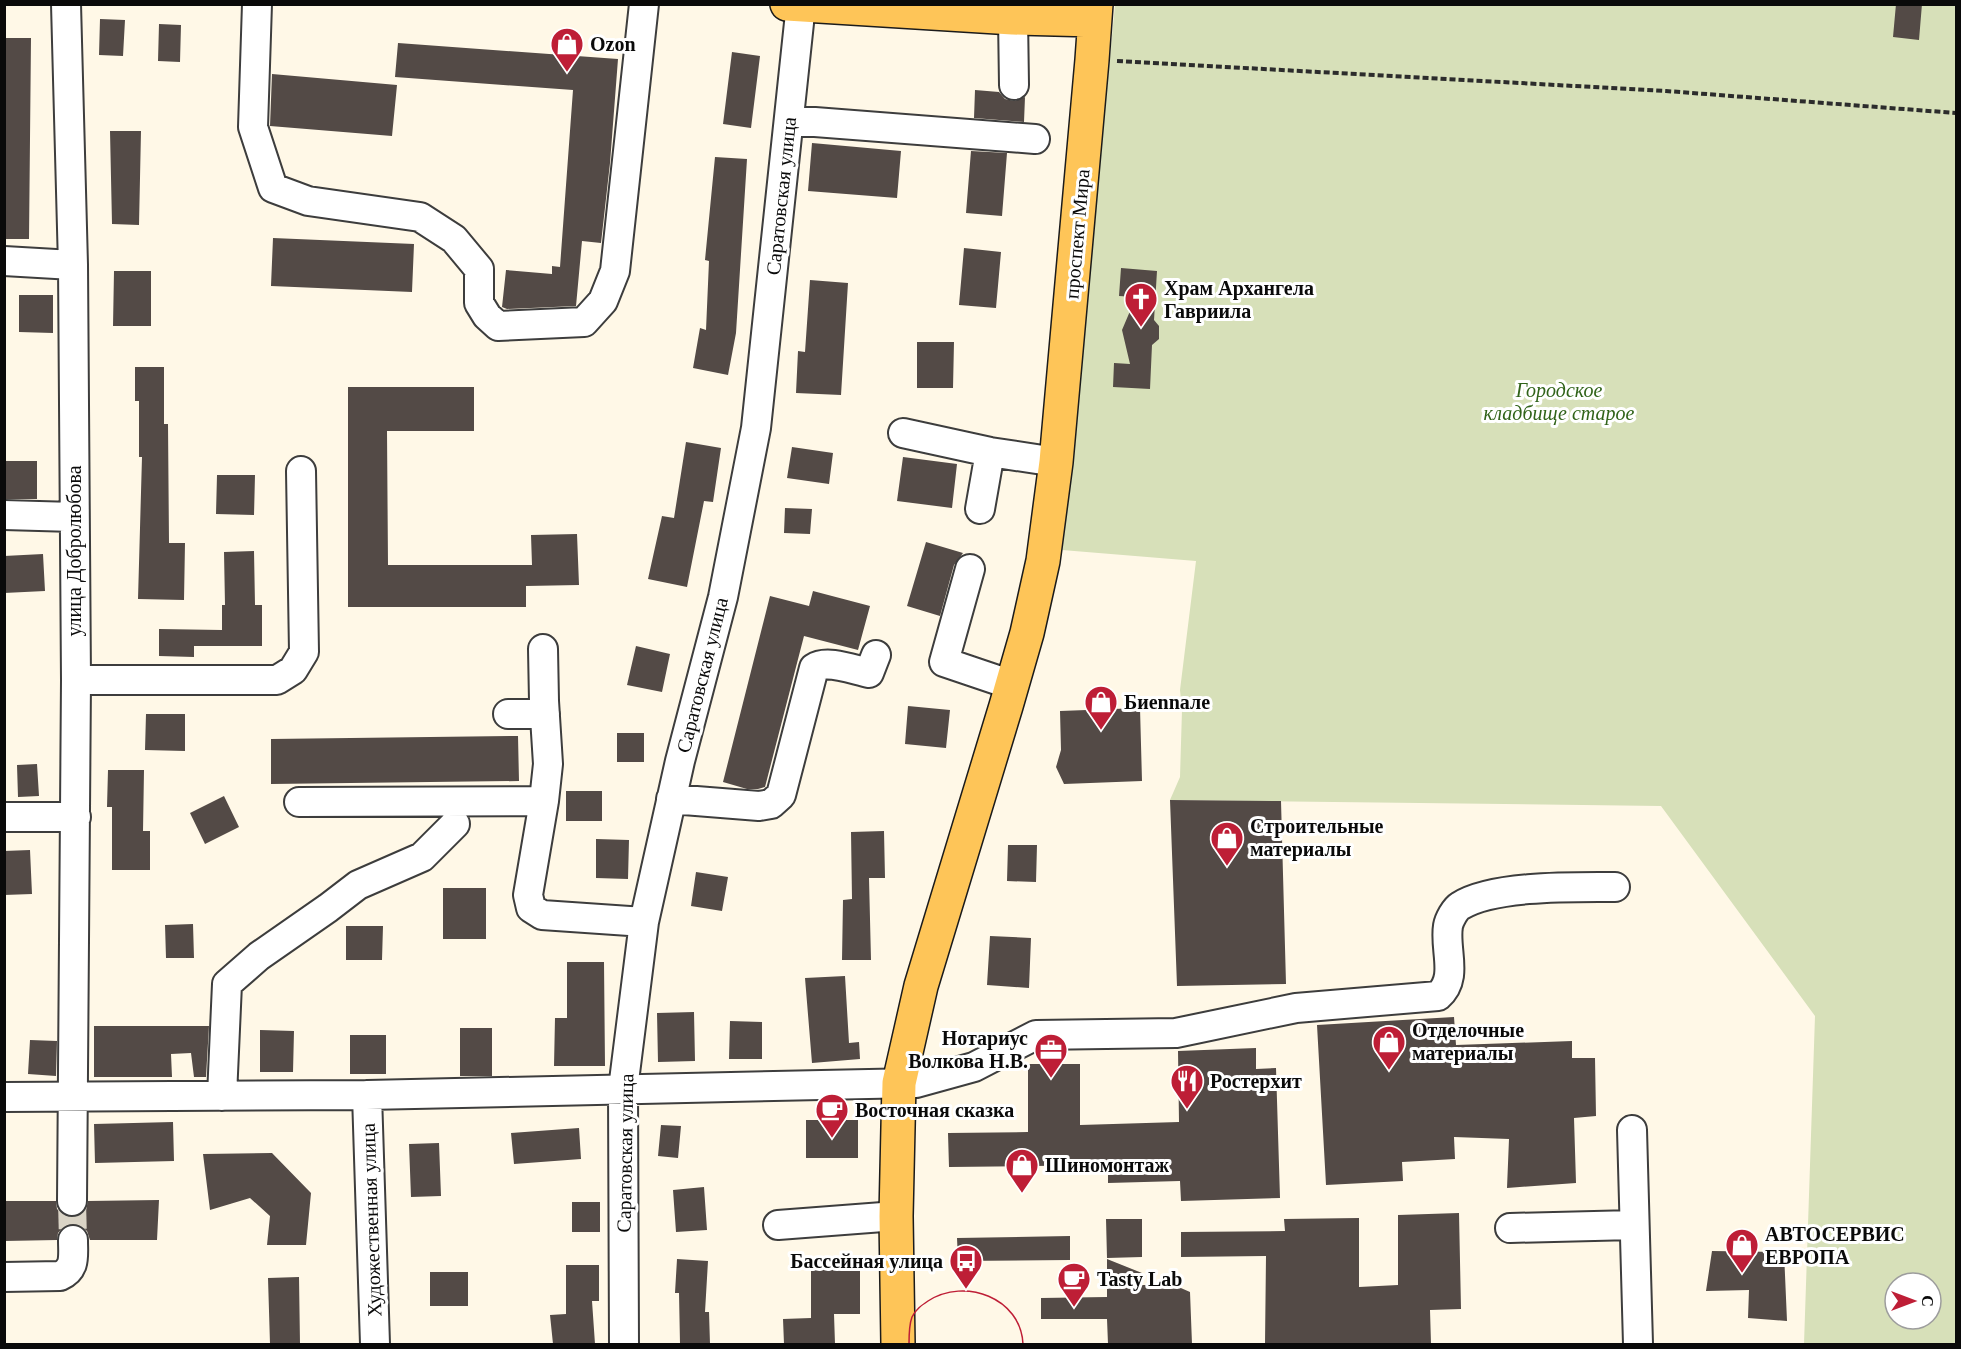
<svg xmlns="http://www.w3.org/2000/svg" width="1961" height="1349" viewBox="0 0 1961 1349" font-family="'Times New Roman',serif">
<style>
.cemetery{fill:#d7e0b9;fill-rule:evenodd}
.building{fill:#534a46}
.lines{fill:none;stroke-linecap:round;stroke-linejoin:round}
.minor-tunnel{stroke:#dad4c6;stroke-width:28;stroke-dasharray:28 14;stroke-linecap:butt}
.minor-casing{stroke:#3d3d3d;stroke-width:32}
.major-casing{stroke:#1b1b1b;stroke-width:36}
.path{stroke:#2c2c2c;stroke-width:4;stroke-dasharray:6 3;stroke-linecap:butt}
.minor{stroke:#fff;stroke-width:28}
.major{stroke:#fec558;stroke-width:33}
.tram{stroke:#be1e36;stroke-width:1.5}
.labels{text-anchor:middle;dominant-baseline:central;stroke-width:6;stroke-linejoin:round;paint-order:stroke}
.poi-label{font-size:20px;font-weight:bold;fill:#0a0a0a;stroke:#fff;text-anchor:start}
.street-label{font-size:20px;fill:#0a0a0a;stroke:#fff}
.park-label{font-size:20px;font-style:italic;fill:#306319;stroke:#fff}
</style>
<rect width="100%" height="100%" fill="#fff8e7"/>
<path class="cemetery" d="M1115,5H1956V1344H1804L1815,1016L1661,806L1170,800L1180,777L1182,710L1180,690L1196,561L1062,550ZM1895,1283H1931V1319H1895Z"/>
<path class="building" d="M1896,4H1922L1919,40L1893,37Z
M100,19L125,20L123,56L99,55Z
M159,24L181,25L180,62L158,61Z
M4,38H31L29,239H4Z
M398,43L618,59L610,163L601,243L582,241L576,306L507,309L502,307L506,270L552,274V266L560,267L573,90L395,77Z
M732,52L760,56L751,128L723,124Z
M272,74L397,85L392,136L270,126Z
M975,90L999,92L1005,99L1014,101L1025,97L1024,122L974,118Z
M110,131H141L139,225L112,224Z
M812,143L901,151L897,198L808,191Z
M971,151L1007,153L1002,216L966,213Z
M715,157L747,159L736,333L728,375L693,368L700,328L706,330L709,261L705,260Z
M273,238L414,244L412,292L271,286Z
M964,248L1001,252L996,308L959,305Z
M1121,268L1157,271L1154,320L1159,326V339L1152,345L1150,389L1113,387L1114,363L1130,364L1122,330L1136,297L1119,296Z
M114,271H151V326H113Z
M810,280L848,283L841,395L796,393L798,351L805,352Z
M19,295H53V333L19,332Z
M917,342H954L953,388H917Z
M135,367H164V424H168L169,543H185L184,600L138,599L142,457H139V401H135Z
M348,387H474V431H387L388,565H532L531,535L577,534L579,585L526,586V607H348Z
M686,442L721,448L713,502L704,501L687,587L648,579L662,516L674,518Z
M792,447L833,453L829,484L787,478Z
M903,457L957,464L952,508L897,501Z
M4,461H37V499H4Z
M217,475H255L254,515L216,514Z
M785,508L812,509L810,534L784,533Z
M926,542L963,553L954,565L940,616L907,606Z
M254,551L255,605H262V646H194V657L159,656V629L222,630V605H225L224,552Z
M43,554L45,591L4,593V556Z
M813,591L870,606L858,650L804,636L765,787L758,789H747L723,782L770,596L809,606Z
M636,646L670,654L662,692L627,685Z
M908,706L950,710L946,748L905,744Z
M1140,708L1142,781L1064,784L1056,767L1061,750L1060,711Z
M146,714H185V751L145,750Z
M617,733H644V762H617Z
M518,736L519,781L271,784V739Z
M37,764L39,796L18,797L17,765Z
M108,770H144L143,831H150V870H112V807H107Z
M566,791H602V821H566Z
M224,796L239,827L205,844L190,813Z
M1170,800L1281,801L1286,984L1177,986Z
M884,831L885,878H869L871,960H842L843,900L852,899L851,832Z
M596,839L629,840L628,879L596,878Z
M1008,845H1037L1036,882L1007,881Z
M30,850L32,894L4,895V851Z
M696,872L728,877L722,911L691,906Z
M443,888H486V939H443Z
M193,924L194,958H166L165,925Z
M346,926H383L382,960H346Z
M990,936L1031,938L1029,988L987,985Z
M567,962H604L605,1066H554L555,1018H567Z
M845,976L849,1043L859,1042L860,1059L812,1063L805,978Z
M694,1012L695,1061L658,1062L657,1013Z
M1454,1017L1456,1045L1572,1041V1058H1595L1596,1116L1574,1118L1576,1183L1507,1188L1509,1139L1454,1137L1455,1159L1402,1162L1403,1181L1326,1185L1317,1025Z
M730,1021L762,1022V1059H729Z
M94,1026H209L206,1077H194L191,1053L171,1054L172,1077H94Z
M460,1028H492V1076H460Z
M260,1030L294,1031L293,1072H260Z
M350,1035H386V1074H350Z
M30,1040L57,1041L56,1076L28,1074Z
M1256,1048V1069L1276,1068L1280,1198L1181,1201L1180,1181L1108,1183V1165L949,1167L948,1133L1028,1132V1064H1080V1125L1179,1122L1178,1051Z
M806,1120H858V1158H806Z
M173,1122L174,1161L95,1163L94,1124Z
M661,1125L681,1126L678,1158L658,1156Z
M579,1128L581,1159L514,1164L511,1133Z
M439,1143L441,1196L411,1197L409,1144Z
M272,1153L311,1193L306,1245H267L270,1216L250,1198L210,1210L203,1154Z
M704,1187L707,1230L676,1232L673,1190Z
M159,1200L157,1240H90L87,1231L81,1226L73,1224L64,1226L58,1233L57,1240L4,1241V1201H56L57,1209L63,1215L72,1217L81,1215L86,1210L88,1201Z
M572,1202H600V1232H572Z
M1459,1213L1461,1309L1430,1310L1431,1344H1265L1266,1256L1181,1257V1232L1285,1231L1284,1219L1359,1218V1287L1398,1285V1215Z
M1106,1219H1142V1257L1107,1258Z
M1070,1236V1260L958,1261L957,1238Z
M1712,1251L1784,1252L1787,1321L1748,1318L1749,1290L1706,1291Z
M677,1259L708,1261L705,1312H709L710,1344H680L679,1293H675Z
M1107,1259L1142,1273V1285H1174L1190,1292L1192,1344H1108L1107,1319H1041V1298L1107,1297Z
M566,1265H599V1301H592L595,1344H553L550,1315L566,1314Z
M811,1267H860V1314H834L835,1344H784L783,1319L811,1318Z
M430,1272H468V1306H430Z
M299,1277L300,1344H270L268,1278Z"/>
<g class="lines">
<path class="minor-tunnel" d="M72,1201L73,1240"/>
<g class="minor-casing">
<path id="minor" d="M66,4L73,265L76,680L72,1201
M257,4L253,127L273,188L308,201L420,217L454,239L479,269V303L487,316L498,326L584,322L603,301L615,271L644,4
M1013,18L1014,85
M789,120L1035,139
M4,261L73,265
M903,433L990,452L1056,462
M980,509L990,452
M4,515L74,517
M970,569L944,662L1012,685
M543,649L544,701L548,764L544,801L528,895L531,908L542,915L644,922
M76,680H277L293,670L304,652L301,471
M508,714H545
M671,799L759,806L771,804L781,795L814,668C827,659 854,670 869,673L876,655
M299,802L544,801
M4,817H76
M367,1095L375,1344
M222,1096L227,984L259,956L328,908L358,885L422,857L455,824
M4,1097L367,1095L916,1083L974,1067L1036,1035L1176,1033L1296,1008L1438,996C1459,978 1444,950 1448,926C1449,920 1455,909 1460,906C1493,885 1575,887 1615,887
M1632,1130L1638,1344
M778,1225L896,1216
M1510,1228L1634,1225
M4,1277L60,1276C76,1269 73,1256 73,1240
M624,1344L623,1089L644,922L680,761L723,597L756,428L801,4"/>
</g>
<g class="major-casing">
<path id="major" d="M787,4L1013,18L1094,20
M898,1344L896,1216L899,1083L921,986L1006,706L1027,633L1043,561L1056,462L1092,60L1096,4"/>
</g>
<path class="path" d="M1117,61L1666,91L1956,113"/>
<use href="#minor" class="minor"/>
<use href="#major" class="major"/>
<path class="tram" d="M909,1344C909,1336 909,1325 912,1317C916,1309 922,1305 928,1301C965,1277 1021,1298 1023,1344"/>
</g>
<defs>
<g id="shop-pin" transform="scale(1.725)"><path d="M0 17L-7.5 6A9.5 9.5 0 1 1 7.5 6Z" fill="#be1e36" stroke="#fff"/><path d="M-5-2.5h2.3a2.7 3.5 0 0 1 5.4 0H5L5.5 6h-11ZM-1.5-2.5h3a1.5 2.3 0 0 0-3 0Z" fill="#fff"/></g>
<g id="church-pin" transform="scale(1.725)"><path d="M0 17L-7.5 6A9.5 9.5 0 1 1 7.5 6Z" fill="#be1e36" stroke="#fff"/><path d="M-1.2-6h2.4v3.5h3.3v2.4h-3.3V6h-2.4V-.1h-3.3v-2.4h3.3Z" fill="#fff"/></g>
<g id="office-pin" transform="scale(1.725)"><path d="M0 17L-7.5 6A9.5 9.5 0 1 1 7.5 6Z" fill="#be1e36" stroke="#fff"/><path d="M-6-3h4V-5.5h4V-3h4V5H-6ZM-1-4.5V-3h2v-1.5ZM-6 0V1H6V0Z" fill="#fff"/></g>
<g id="restaurant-pin" transform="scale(1.725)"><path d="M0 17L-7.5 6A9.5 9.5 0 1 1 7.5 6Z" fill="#be1e36" stroke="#fff"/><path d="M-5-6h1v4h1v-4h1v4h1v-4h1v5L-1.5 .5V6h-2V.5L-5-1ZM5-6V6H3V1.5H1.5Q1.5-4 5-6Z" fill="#fff"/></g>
<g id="cafe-pin" transform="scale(1.725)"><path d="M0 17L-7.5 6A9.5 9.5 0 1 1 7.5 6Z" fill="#be1e36" stroke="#fff"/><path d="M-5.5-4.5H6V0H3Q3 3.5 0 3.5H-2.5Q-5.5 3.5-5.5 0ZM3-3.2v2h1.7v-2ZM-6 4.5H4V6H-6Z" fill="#fff"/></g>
<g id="bus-pin" transform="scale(1.725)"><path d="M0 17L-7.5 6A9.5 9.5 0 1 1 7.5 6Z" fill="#be1e36" stroke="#fff"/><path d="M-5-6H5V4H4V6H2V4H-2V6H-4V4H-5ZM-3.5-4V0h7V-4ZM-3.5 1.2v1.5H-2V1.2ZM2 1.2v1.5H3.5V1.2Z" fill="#fff"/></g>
</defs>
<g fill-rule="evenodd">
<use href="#shop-pin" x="567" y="44"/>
<use href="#church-pin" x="1141" y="299"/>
<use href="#shop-pin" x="1101" y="702"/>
<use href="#shop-pin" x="1227" y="838"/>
<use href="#shop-pin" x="1389" y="1042"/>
<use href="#office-pin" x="1051" y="1050"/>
<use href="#restaurant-pin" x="1187" y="1081"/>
<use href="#cafe-pin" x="832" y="1110"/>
<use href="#shop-pin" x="1022" y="1165"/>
<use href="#shop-pin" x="1742" y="1245"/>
<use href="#bus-pin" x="966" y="1261"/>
<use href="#cafe-pin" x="1074" y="1279"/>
</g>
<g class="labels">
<g class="poi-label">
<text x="590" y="44">Ozon</text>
<text x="1164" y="288">Храм Архангела<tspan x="1164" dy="23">Гавриила</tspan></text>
<text x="1124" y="702">Биеnnале</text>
<text x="1250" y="826">Строительные<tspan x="1250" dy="23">материалы</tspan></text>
<text x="1412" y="1030">Отделочные<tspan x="1412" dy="23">материалы</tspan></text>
<text x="1028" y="1038" text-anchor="end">Нотариус<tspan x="1028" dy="23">Волкова Н.В.</tspan></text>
<text x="1210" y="1081">Ростерхит</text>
<text x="855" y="1110">Восточная сказка</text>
<text x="1045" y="1165">Шиномонтаж</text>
<text x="1765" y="1234">АВТОСЕРВИС<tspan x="1765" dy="23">ЕВРОПА</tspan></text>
<text x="943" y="1261" text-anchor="end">Бассейная улица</text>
<text x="1097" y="1279">Tasty Lab</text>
</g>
<g class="street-label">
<text transform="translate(781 196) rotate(-84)">Саратовская улица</text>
<text transform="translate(1077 234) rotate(-85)">проспект Мира</text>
<text transform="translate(74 551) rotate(-90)">улица Добролюбова</text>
<text transform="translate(702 675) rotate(-76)">Саратовская улица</text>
<text transform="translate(625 1153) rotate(-89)">Саратовская улица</text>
<text transform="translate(371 1220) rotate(-92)">Художественная улица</text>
</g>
<g class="park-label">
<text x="1559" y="390">Городское<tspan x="1559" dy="23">кладбище старое</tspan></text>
</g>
</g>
<rect width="1961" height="1349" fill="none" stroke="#0a0a0a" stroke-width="12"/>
<g transform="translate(1913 1301) rotate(90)"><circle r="28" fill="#ffffff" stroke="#9d9d9d" stroke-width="1.5"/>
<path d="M0-4.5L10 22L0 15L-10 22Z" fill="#be1e36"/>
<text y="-9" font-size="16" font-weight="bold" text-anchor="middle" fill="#0a0a0a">С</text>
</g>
</svg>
